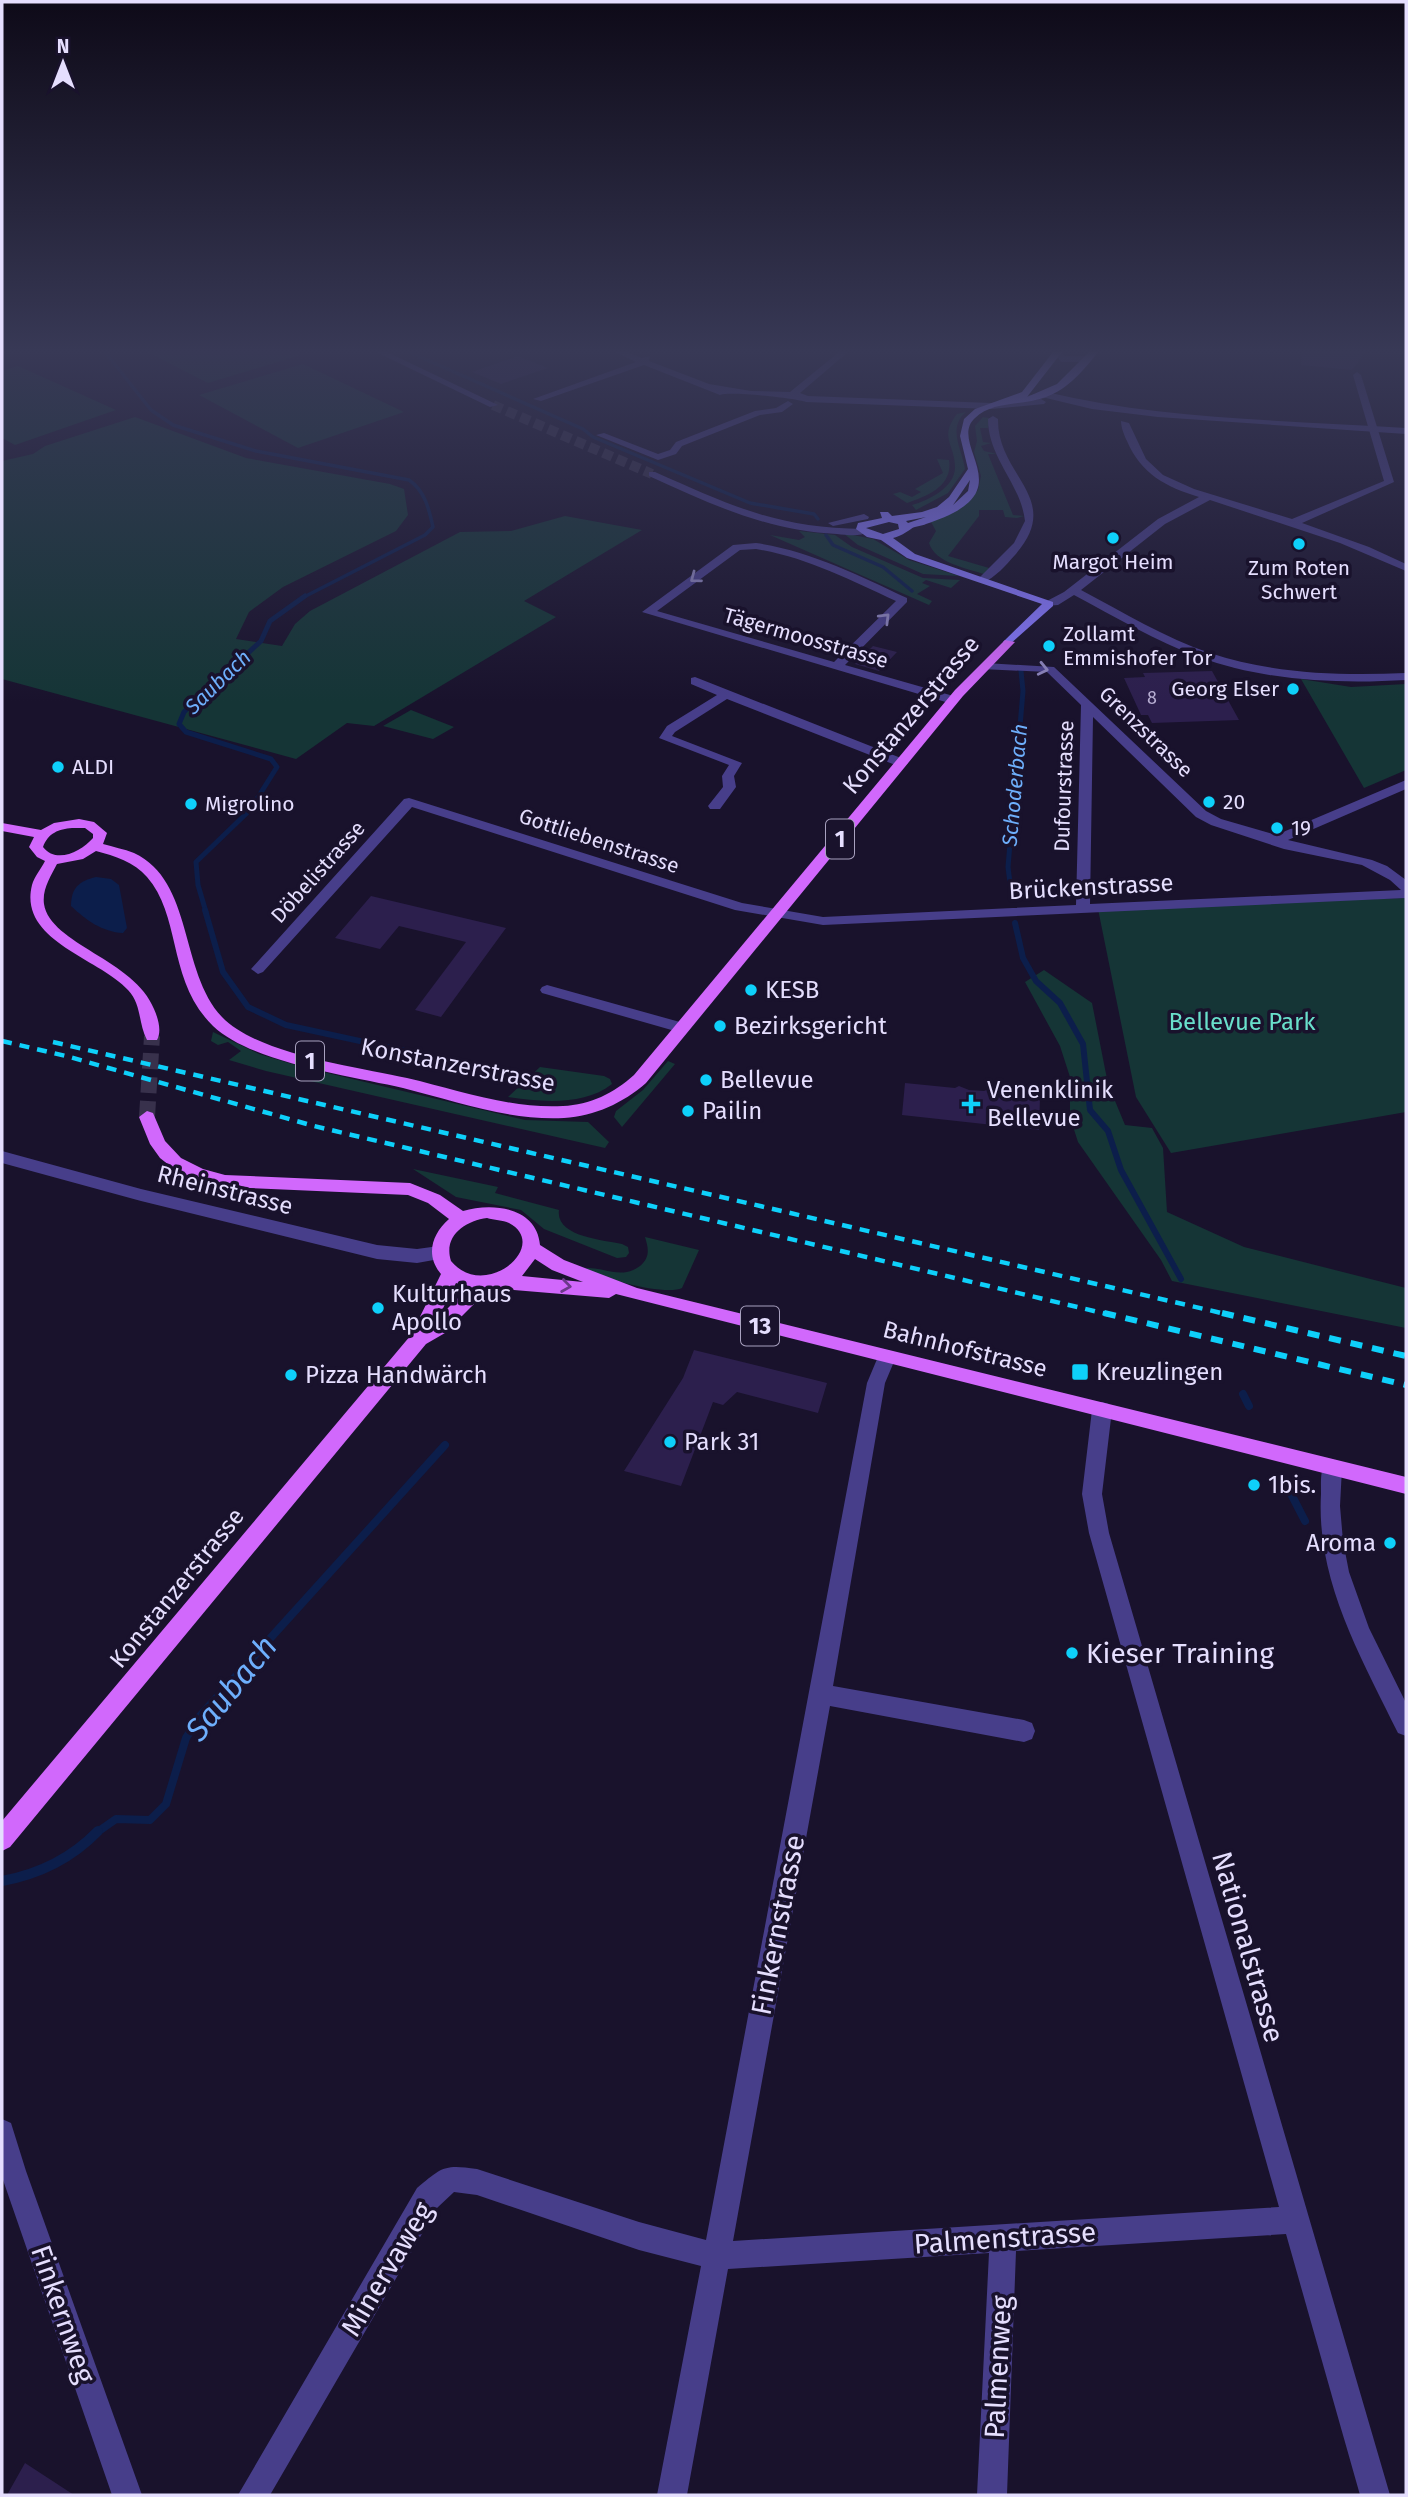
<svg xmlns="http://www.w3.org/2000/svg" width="1408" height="2497" viewBox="0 0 1408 2497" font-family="'Fira Sans',sans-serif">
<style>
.green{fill:#153536}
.water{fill:#0c1e4b}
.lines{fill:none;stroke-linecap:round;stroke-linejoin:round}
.stream-far4{stroke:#0c1e4b;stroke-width:3.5}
.stream-far3{stroke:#0c1e4b;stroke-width:5}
.stream-far2{stroke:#0c1e4b;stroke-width:6}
.stream-far1{stroke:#0c1e4b;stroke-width:8}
.stream{stroke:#0c1e4b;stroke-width:10}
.building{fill:#2c1f4d}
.tertiary-tunnel{stroke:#38314c;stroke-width:10;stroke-dasharray:10 5;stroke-linecap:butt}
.primary-tunnel{stroke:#38314c;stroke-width:16;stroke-dasharray:16 8;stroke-linecap:butt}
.minor{fill:#473e8a;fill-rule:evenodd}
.tertiary{fill:#473e8a;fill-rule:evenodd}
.secondary{fill:#8577fc;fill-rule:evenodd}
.primary{fill:#d168fc;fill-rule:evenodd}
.rail-far1{stroke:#0ed0fa;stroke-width:4.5;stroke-dasharray:10 8;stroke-linecap:butt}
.rail{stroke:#0ed0fa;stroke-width:6;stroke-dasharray:12 10;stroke-linecap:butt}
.oneway{stroke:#8e86be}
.oneway2{stroke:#6c398a}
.poi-dot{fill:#0ed0fa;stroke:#19122c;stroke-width:2.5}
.labels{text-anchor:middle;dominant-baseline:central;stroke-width:7;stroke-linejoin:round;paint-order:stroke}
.far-number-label{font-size:18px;fill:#b7aed2}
.far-poi-label{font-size:21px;fill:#e5defe;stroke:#19122c;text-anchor:start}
.far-street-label{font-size:21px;fill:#e5defe;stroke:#19122c}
.far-water-label{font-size:21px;font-style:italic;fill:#6eaffc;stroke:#19122c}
.shield{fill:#19122c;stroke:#a8a1bf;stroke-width:2}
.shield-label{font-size:23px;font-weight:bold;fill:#e5defe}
.street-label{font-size:24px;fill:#e5defe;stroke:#19122c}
.poi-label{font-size:24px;fill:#e5defe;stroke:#19122c;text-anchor:start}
.park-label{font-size:24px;fill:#69dfcb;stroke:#19122c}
.near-poi-label{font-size:28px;fill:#e5defe;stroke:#19122c;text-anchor:start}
.near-street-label{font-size:28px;fill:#e5defe;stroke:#19122c}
.near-water-label{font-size:32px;font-style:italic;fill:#6eaffc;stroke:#19122c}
</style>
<rect width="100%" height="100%" fill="#19122c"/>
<path class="green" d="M147,352H296L301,355L208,383Z
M303,364L404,412L298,448L199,395Z
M18,366L116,410L15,445L2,438V371Z
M966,412C947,428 962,449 965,469L948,493L916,510L912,505C929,500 956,487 955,466C954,443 939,437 957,414Z
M135,417L246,458L390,484L404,489L408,515L396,531L283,587L249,612L236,639L282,646L295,624L310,611L460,532L511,531L565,516L642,530L524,601L556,617L374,726L347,723L296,759L2,679V461L33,454L45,446Z
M983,417L989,418L988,428H980L983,442L991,443L981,446L984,451L997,454H988L1013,515L1024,516L1017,518L1005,517L1003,510H979V516L948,556L989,568L984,574C966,568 935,563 929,543L936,531L931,522L964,505L978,490L981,476L974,452L977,441L975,426Z
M937,459L949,460C953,486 928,496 907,503L893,494L900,492L912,497L921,492L915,489L943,473Z
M799,531L835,535L852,547L923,578L960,580L951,588L926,580L922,583L930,586L917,594L932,601L929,605L770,535L799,540L805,537Z
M843,533L873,539L909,560L959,576L923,574L858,545Z
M1301,679L1351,687L1406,684V770L1364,788Z
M411,710L454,727L433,739L383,726Z
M1406,898V1112L1171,1153L1136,1097L1098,909Z
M1044,970L1092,1003L1108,1084L1125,1125L1152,1128L1163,1148L1167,1212L1244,1247L1406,1288V1328L1172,1281L1161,1260L1078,1142L1070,1117V1077L1060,1046L1025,982Z
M213,1032L259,1054L302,1067L525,1120L588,1122L609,1142L605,1148L266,1071L229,1060L241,1051L228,1042L218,1045L211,1041Z
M668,1061L675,1064L622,1127L614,1117L616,1111L643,1090Z
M540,1067L604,1076L610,1079L612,1084C584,1106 542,1102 508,1097Z
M413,1169L498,1187L495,1193L559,1210C555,1237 604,1240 622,1244L628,1247L629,1253L626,1257L617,1258L544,1229L521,1210L456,1197Z
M645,1237L699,1250L682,1288C666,1296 600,1279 586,1268C605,1267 621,1280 640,1266C651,1257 648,1247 645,1237Z"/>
<path class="water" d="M96,877L111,879L119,885L127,928L123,933C102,932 86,920 71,906C71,888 79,881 96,877Z"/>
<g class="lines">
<path class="stream-far4" d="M105,352L151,410L173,425L256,451L409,480C425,491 429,509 433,527L425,535L302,598
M409,352L583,429L593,437L750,503L814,514L818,519
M826,535L833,545L883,567L912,591"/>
<path class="stream-far3" d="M1012,899L1008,867L1023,691L1021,671
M206,912L198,885L196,862L250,810L277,767L271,759L186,732L179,724L184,712L261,641L270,621L305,596"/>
<path class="stream-far2" d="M205,910L223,972L248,1007L286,1025L540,1080
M1015,923L1023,958L1036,981L1060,1003L1083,1044L1090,1110L1108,1131L1121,1170L1181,1279"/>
<path class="stream-far1" d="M1243,1394L1249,1406
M1288,1488L1305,1521
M96,1833L116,1819L150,1820L166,1804L186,1738L200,1716L445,1445"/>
<path class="stream" d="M2,1881C40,1874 71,1859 98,1831"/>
</g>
<path class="building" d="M1302,352H1366L1352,370L1301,365Z
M518,356L548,368L501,384L472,372Z
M873,646L897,652L879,671L855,664Z
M1212,671L1239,720L1152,723L1148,715H1141L1124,678L1145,677L1143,673Z
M371,896L506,928L441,1017L415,1010L466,942L399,926L380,949L335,938Z
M905,1083L955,1088L959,1086L969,1090L984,1091L989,1089L999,1093L1040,1097L1039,1130L902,1115Z
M694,1350L827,1383L818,1413L737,1392L723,1405L713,1402L681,1486L624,1471L683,1378Z
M25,2463L74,2495H7Z"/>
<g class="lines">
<path class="tertiary-tunnel" d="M493,405L652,474"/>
<path class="primary-tunnel" d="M147,1117L152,1036"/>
<path class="minor" d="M615,352H627L642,358L650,356L649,361L709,384L751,391L790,392L839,352H848L800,393L808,396L991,403L996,406L991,409L806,402C796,398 727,391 720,395L644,365L541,401L533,399L636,362Z
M1054,352H1062L1064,356H1087L1091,359L1087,362H1061Z
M1357,372L1361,375L1394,482L1302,523L1369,547L1406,564V571L1340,543L1210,500L1165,524L1081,590C1123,612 1165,638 1210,653C1273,674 1341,676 1406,673V680C1338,684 1264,681 1199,657C1156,641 1115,617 1074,595L1058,605L1045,606V602L1064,592L1158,519L1199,497C1166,487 1141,474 1127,441C1124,435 1121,427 1121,421L1129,423L1146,459L1163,475L1194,489L1292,519L1384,481L1353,375Z
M788,401L793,404L782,412L760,415L682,446L676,454L658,460L596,435L604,433L658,454L670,450L676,442L755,411L776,408Z
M993,416L998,419C997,477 1065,498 1015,555C1006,565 995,578 982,583L977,580L1014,543L1025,521C1021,484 988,458 988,419Z
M756,543C810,551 858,575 907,598V602L845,665L957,697V703H949L642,612L733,545ZM756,549C806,557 850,580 896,601L834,662L657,611L740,550Z
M985,663L1054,667L1206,811L1221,819L1276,835L1406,780V789L1288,840L1372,860L1387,866L1406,880V898L823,925L735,910L412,807L263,972L258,974L251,969L404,799L409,798L742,903L823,917L1076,905L1081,705L1047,672L981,669L979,667ZM1093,717L1196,817L1211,825L1284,849L1362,865L1390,880L1401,890L1090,904Z
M695,677L906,760L908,763L902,767L898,766L727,699L675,732L672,736L742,763L734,776L736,787L720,809H710L708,806L723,787L722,776L729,765L659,738L667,726L717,695L691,684V678Z
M547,985L687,1024L690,1028L682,1033L542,993L540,990L542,987Z
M2,1151L141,1189L377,1245L417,1249L439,1246L445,1248L448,1253L445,1258L417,1263L377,1259L141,1201L2,1163Z
M887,1350L894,1352L896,1357L885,1383L833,1686L1024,1720L1032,1723L1035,1731L1032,1739L1024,1742L830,1706L733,2241L1279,2207L1089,1533L1082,1494L1092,1410L1095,1404L1102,1402L1109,1404L1112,1410L1102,1494L1109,1533L1390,2495H1360L1286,2234L1016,2251L1007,2495H977L989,2253L728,2269L687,2495H657L701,2266L639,2250L477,2195L454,2192L437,2208L270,2495H238L417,2188C442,2167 444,2164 477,2169L639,2222L706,2240L867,1383L880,1352Z
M1332,1460L1339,1462L1342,1468L1340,1506L1343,1541L1349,1572L1369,1628L1406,1703V1736L1398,1733C1361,1657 1316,1581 1321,1494C1321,1483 1320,1472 1325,1462Z
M2,2119L11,2123L26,2171L142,2495H112L2,2177Z"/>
<path class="tertiary" d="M376,352H387L498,405L490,407Z
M1046,392C1163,420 1286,420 1406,428V434L1158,417L1092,409L1046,398L1027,400L1022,397Z
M1041,399L1046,402L1044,404L991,409L986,406L991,403Z
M649,472H655C732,506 777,528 863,529L868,532C860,537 847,535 837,534C768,531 710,504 649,476Z
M864,514L869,517L868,519L833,526L828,523Z"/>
<path class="secondary" d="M1053,352H1062L1027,397L1057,384L1089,352H1098C1084,370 1068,389 1046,397C1023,406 993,400 975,418C952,439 998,475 969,502C957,513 941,519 926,524C922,526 914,526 911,529C905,533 901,536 893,538L915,554L1053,602V606L1009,645L1003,642L1005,640L1042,604L907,558L881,540L867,537L856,529L858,523L882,518L880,512H888L892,516L922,512L937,507L949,497L968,469L960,436L964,419L975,409L1022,392ZM970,480L968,491L953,505ZM926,517L908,523L906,521ZM889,522L898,524L899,529L883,534L866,528Z"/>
<path class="primary" d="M1005,640L1015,642L963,696L646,1083C623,1103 595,1116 564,1118C510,1121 455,1101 403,1088C351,1076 252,1063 213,1026C167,981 182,917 147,877C134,862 115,856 96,851L83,859L57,864C51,876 42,889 44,904C50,944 135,960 154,1009C158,1018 162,1031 157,1040H147C138,1023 142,1005 128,990C99,958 18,941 32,885C34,877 41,869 45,861L37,857L29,847L34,837L2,831V823L41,830L54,823L79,819L94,822L107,833L103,844C113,847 124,849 134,853C194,881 179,971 222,1017C257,1054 357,1067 407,1078C458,1090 510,1109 563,1106C590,1105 614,1093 634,1075L955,690ZM72,828H85L93,834V838C81,852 56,864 43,847C48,833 59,829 72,828Z
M147,1111L153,1113L165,1141L181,1158L203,1169L225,1175L410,1183L440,1195L463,1211C492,1202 537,1207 540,1245L564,1260L637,1288L1406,1477V1494L616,1294L609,1298L490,1288L445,1333L426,1344L10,1847L2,1851V1821L411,1335L441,1274C425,1255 432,1234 449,1219L428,1203L408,1195L225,1187L210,1184L179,1173L160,1158L150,1144L139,1117ZM487,1218C494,1220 503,1220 509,1223C551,1245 485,1302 451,1261C443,1236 465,1221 487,1218ZM535,1259L552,1270L583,1282L522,1276ZM456,1283L469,1287L438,1318Z"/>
<path class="rail-far1" d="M2,1041L66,1056L314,1126L1111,1315
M53,1042L1230,1315"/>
<path class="rail" d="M1104,1313L1406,1385
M1222,1313L1406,1356"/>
</g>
<defs><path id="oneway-chevron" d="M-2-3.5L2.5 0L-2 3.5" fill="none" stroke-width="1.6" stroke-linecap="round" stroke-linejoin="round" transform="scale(1.75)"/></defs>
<g class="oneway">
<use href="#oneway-chevron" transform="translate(695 578) rotate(143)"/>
<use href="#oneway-chevron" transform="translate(885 618) rotate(-45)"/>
<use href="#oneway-chevron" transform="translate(1043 669) rotate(13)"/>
</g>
<use class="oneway2" href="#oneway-chevron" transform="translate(566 1286) rotate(8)"/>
<linearGradient id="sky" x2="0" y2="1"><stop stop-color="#0e0a18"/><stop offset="0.5" stop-color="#383956"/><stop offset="1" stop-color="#383956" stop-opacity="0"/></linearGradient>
<rect width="1408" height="702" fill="url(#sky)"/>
<g class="poi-dot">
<circle cx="1113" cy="538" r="7"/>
<circle cx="1299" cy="544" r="7"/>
<circle cx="1049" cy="646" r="7"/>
<circle cx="1293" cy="689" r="7"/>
<circle cx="58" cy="767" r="7"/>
<circle cx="1209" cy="802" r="7"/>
<circle cx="191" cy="804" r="7"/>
<circle cx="1277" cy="828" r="7"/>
<circle cx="751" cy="990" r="7"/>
<circle cx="720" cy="1026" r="7"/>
<circle cx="706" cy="1080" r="7"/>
<path d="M967.5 1093.5h7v7h7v7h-7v7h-7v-7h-7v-7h7z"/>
<circle cx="688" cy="1111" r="7"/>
<circle cx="378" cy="1308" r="7"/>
<rect x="1071" y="1363" width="18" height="18" rx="3.5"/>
<circle cx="291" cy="1375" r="7"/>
<circle cx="670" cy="1442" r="7"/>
<circle cx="1254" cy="1485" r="7"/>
<circle cx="1390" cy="1543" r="7"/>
<circle cx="1072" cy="1653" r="7"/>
</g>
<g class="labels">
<g class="far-number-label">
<text x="1152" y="698">8</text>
</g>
<g class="far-poi-label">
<text x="1113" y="562" text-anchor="middle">Margot Heim</text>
<text x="1299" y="568" text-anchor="middle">Zum Roten<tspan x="1299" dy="24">Schwert</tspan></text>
<text x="1063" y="634">Zollamt<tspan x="1063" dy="24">Emmishofer Tor</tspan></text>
<text x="1279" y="689" text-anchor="end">Georg Elser</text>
<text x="72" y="767">ALDI</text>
<text x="1223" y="802">20</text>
<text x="205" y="804">Migrolino</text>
<text x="1291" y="828">19</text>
</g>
<g class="far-street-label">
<text transform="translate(806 638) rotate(16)">Tägermoosstrasse</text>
<text transform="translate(1146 732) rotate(44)">Grenzstrasse</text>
<text transform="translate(1064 786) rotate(-88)">Dufourstrasse</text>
<text transform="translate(599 841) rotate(18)">Gottliebenstrasse</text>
<text transform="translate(318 872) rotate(-48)">Döbelistrasse</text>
</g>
<g class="far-water-label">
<text transform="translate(218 682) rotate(-44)">Saubach</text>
<text transform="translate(1015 785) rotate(-85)">Schoderbach</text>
</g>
<g class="shield">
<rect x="826" y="819.5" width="28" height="39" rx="5"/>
<rect x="296" y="1041.5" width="28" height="39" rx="5"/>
<rect x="741" y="1306.5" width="38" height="39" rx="5"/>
</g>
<g class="shield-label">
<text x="840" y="839">1</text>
<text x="310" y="1061">1</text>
<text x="760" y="1326">13</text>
</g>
<g class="street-label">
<text transform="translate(911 715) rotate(-50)">Konstanzerstrasse</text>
<text transform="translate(1091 887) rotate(-3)">Brückenstrasse</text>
<text transform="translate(458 1065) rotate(11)">Konstanzerstrasse</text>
<text transform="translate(225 1190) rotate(14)">Rheinstrasse</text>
<text transform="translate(965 1349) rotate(14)">Bahnhofstrasse</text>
<text transform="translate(177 1588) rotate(-51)">Konstanzerstrasse</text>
</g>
<g class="poi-label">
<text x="765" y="990">KESB</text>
<text x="734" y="1026">Bezirksgericht</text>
<text x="720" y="1080">Bellevue</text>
<text x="987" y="1090">Venenklinik<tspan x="987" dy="28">Bellevue</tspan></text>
<text x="702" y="1111">Pailin</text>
<text x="392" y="1294">Kulturhaus<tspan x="392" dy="28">Apollo</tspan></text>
<text x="1096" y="1372">Kreuzlingen</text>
<text x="305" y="1375">Pizza Handwärch</text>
<text x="684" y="1442">Park 31</text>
<text x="1268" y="1485">1bis.</text>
<text x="1376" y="1543" text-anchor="end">Aroma</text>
</g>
<g class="park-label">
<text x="1242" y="1022">Bellevue Park</text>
</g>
<g class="near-poi-label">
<text x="1086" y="1653">Kieser Training</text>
</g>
<g class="near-street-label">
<text transform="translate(778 1925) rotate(-79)">Finkernstrasse</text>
<text transform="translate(1248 1947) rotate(74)">Nationalstrasse</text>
<text transform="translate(1005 2238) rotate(-4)">Palmenstrasse</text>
<text transform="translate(387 2269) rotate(-59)">Minervaweg</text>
<text transform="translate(63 2314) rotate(71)">Finkernweg</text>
<text transform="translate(998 2367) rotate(-87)">Palmenweg</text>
</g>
<g class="near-water-label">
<text transform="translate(231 1688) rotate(-51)">Saubach</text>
</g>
</g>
<rect width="1408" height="2497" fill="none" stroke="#e5defe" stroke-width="7"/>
<g transform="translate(63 63)" stroke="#19122c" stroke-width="5" paint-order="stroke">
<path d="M0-5L12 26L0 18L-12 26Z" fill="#e5defe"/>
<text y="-10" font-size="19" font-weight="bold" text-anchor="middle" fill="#e5defe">N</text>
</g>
</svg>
